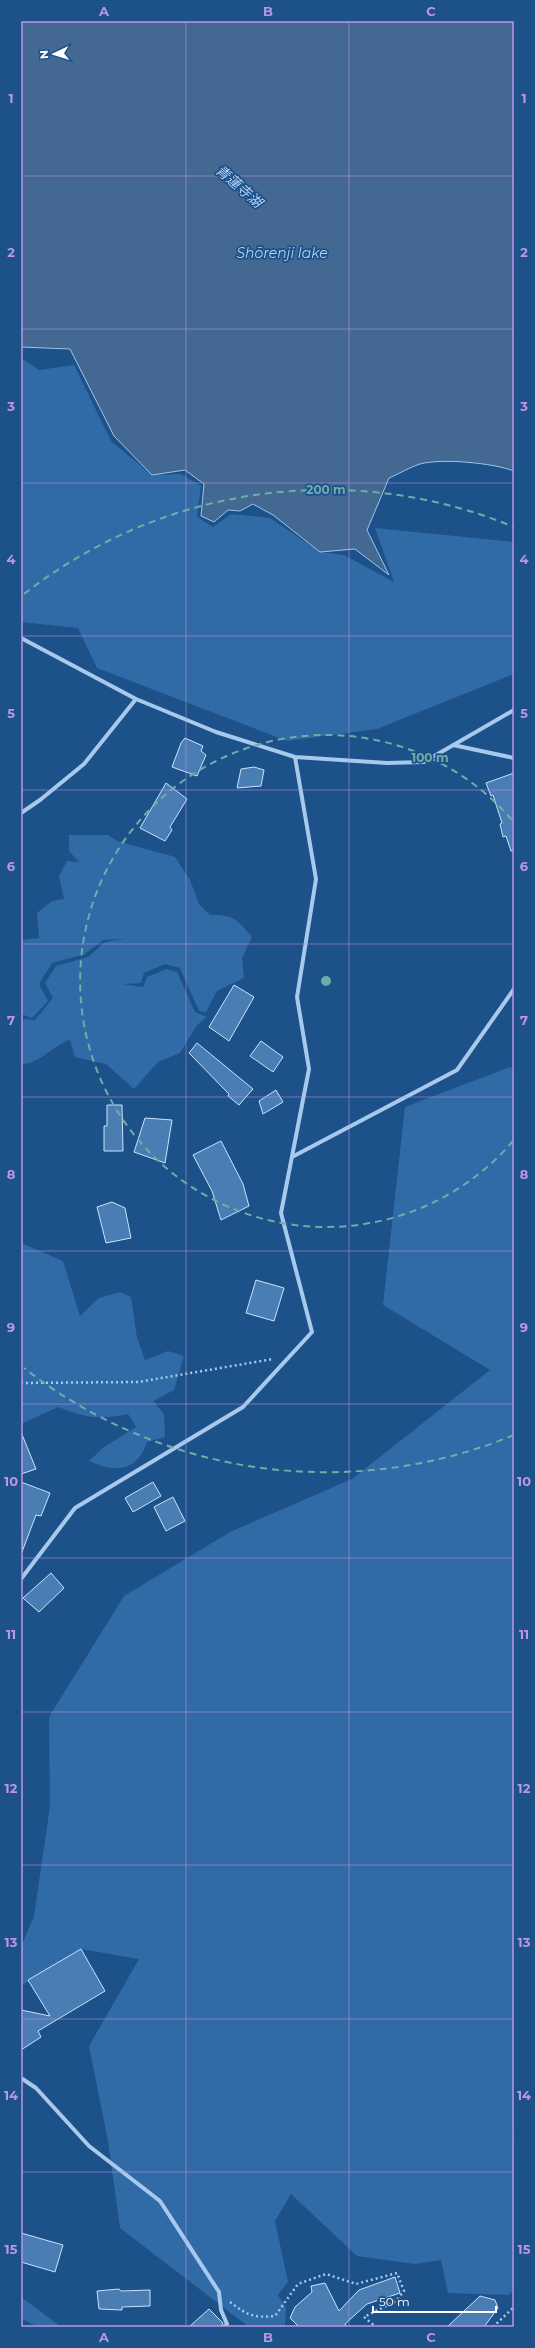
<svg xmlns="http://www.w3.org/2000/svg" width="535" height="2348" viewBox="0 0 535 2348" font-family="Montserrat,'Noto Sans JP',sans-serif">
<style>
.green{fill:#306ba7}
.water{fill:#436992;stroke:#9bc5ee}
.building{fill:#4a7db3;stroke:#cde2f9}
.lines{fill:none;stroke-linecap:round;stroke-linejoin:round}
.path{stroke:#a7c9ec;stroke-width:2.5;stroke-dasharray:2 3;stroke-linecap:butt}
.street{stroke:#a7c9ec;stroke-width:4}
.grid{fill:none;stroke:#bd96df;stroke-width:1;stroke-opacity:0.55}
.ring{fill:none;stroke:#6fada8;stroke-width:2;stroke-dasharray:7 5}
.labels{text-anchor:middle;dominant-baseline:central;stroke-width:3.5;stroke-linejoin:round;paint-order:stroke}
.water-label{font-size:14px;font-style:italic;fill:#b3d3f3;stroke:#1d518a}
.centre{fill:#6fada8;stroke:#1d518a;stroke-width:2}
.ring-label{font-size:12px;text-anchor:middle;font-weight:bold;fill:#6fada8;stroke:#1d518a;stroke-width:3.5;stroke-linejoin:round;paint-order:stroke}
.neatline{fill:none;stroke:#bd96df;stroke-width:1.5}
.grid-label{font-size:13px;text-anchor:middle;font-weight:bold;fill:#bd96df}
</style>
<rect width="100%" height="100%" fill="#1d518a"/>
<path class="green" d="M21,358L39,370L74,365L111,441L152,475L181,474L201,486L197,517L213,527L231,514L270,518L320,552L344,555L394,582L375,528L514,542V674L377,729L287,741L97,668L78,628L21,622Z
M69,835H108L117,841L175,857L190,880L199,904L210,915C233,914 238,920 252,937L242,958L244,978L217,991L206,1012L199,1011L180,968L165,964L144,973L141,983L123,984L143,987L147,977L167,969L177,972L195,1012L207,1017L197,1025L180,1053L158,1062L134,1089L106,1064L75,1057L70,1040C53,1045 39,1065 21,1064V1019L35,1020L53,998L45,983L56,966L88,957L105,942L125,939L103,940L85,954L52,963L39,984L48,1001L32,1018L21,1014V940L39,938L37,913L52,901L64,899L59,876L67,861L79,862L69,851Z
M510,1067L514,1069V2127L512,2136L514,2138V2289L509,2295L448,2293L441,2260L415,2264L357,2256L291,2194L275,2221L288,2282L278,2295L286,2308L285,2327H249L120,2228L108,2141L89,2046L139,1959L81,1949L21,1986V1947L34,1916L50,1806L49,1717L124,1596L230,1532L352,1479L490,1370L383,1305L405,1107Z
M21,1243L63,1261L80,1316L99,1298L120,1292L131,1297L137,1338L145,1360L168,1351L184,1356L174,1390L153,1401L164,1414L165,1437L147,1442C137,1472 115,1473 89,1461L104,1447L136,1427L128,1414C96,1420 88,1418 58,1407L21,1424Z
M21,2297L60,2326H36L21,2318Z"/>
<path class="water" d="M21,21H514V471C493,463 442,458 420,464C410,467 399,474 389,478L367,530L389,575L355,549L320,552L273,515L253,504L240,511L228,510L214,522L201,516L204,484L185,470L152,475L114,436L70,349L21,347Z"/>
<path class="building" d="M185,738L203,746L201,751L206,755L197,776L172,767L181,743Z
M254,767L264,770L261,786L237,788L241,769Z
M514,773V851H511L506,836L503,837L500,824L502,823L493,795L491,796L486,783Z
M166,783L187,799L170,827L172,830L165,841L140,828Z
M234,985L254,997L229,1041L209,1027Z
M261,1041L283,1057L273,1072L250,1056Z
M197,1043L253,1089L239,1105L228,1096L229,1094L189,1053Z
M276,1090L283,1102L263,1114L259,1101Z
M107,1105H122L123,1151H104V1126H107Z
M145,1118L172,1120L165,1163L134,1152Z
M221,1141L243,1184L249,1206L221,1220L212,1191L193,1155Z
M112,1202L125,1208L131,1238L106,1243L97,1207Z
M256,1280L284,1288L274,1321L246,1313Z
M21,1432L36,1469L21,1474Z
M21,1482L50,1493L41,1516L36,1515L22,1552Z
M153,1482L161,1496L133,1512L125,1498Z
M173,1497L185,1521L166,1531L154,1507Z
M51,1573L64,1588L39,1612L23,1598Z
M81,1949L105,1991L38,2031L41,2037L21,2050V2010L50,2016L28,1980Z
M21,2233L63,2245L55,2272L21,2262Z
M395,2277L400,2293L367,2304L345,2324L347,2327H299L290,2318L295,2307L312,2292L311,2286L325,2283L339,2311L359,2290Z
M119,2289L121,2291L150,2290V2306L122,2307V2310L99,2309L97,2291Z
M480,2296L495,2300L498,2308L484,2327H447Z
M209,2309L223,2323L221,2327H189Z"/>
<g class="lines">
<path class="path" d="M21,1383L138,1382L273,1359
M230,2302C247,2315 253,2318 275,2316L298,2284L326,2274L356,2284L397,2273L404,2291L396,2301L364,2317L376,2327
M493,2327L514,2307"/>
<path class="street" d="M21,638L136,699L216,732L295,757L387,763L424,762L514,710
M453,745L514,758
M21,813L40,800L84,764L136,699
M292,1157L457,1070L514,989
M21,1579L75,1508L243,1407L312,1332L281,1213L309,1069L297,997L316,879L295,757
M21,2078L36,2088L89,2146L160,2201L219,2292L221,2310L227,2324L224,2327"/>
</g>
<path class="grid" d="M186,21V2327M349,21V2327M21,176H514M21,329H514M21,483H514M21,636H514M21,790H514M21,944H514M21,1097H514M21,1251H514M21,1404H514M21,1558H514M21,1712H514M21,1865H514M21,2019H514M21,2172H514"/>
<g class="ring">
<path d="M513 1141A246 246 0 1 1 513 821"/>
<path d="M514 1435A491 491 0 0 1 24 1368M24 594A491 491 0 0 1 514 527"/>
</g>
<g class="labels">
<g class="water-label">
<text transform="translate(239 186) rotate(41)">青蓮寺湖</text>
<text x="282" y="253">Shōrenji lake</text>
</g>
</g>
<circle cx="326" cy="981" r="6" class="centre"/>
<g class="ring-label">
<text x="326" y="494">200 m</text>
<text x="430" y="762">100 m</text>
</g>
<rect width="535" height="2348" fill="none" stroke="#1d518a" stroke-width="44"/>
<g transform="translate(54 54) rotate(266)" stroke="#1d518a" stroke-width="3" paint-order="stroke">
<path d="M0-3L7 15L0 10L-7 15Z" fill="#ffffff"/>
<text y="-6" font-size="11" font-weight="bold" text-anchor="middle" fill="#ffffff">N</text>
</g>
<path d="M373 2306v6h123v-6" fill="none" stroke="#ffffff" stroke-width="2"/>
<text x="379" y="2306" font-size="12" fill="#ffffff" stroke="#1d518a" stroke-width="3" paint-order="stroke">50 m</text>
<rect x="22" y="22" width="491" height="2304" class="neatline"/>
<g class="grid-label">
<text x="104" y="16">A</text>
<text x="268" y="16">B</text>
<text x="431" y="16">C</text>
<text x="11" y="103">1</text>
<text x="524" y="103">1</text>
<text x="11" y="257">2</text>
<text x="524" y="257">2</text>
<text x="11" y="411">3</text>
<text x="524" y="411">3</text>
<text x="11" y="564">4</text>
<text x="524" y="564">4</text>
<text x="11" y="718">5</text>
<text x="524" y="718">5</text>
<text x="11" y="871">6</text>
<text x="524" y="871">6</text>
<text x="11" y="1025">7</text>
<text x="524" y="1025">7</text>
<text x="11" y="1179">8</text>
<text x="524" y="1179">8</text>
<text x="11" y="1332">9</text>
<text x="524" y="1332">9</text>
<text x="11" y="1486">10</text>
<text x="524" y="1486">10</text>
<text x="11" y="1639">11</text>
<text x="524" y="1639">11</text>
<text x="11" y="1793">12</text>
<text x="524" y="1793">12</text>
<text x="11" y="1947">13</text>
<text x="524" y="1947">13</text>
<text x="11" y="2100">14</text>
<text x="524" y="2100">14</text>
<text x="11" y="2254">15</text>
<text x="524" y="2254">15</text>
<text x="104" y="2342">A</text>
<text x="268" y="2342">B</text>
<text x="431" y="2342">C</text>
</g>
</svg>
